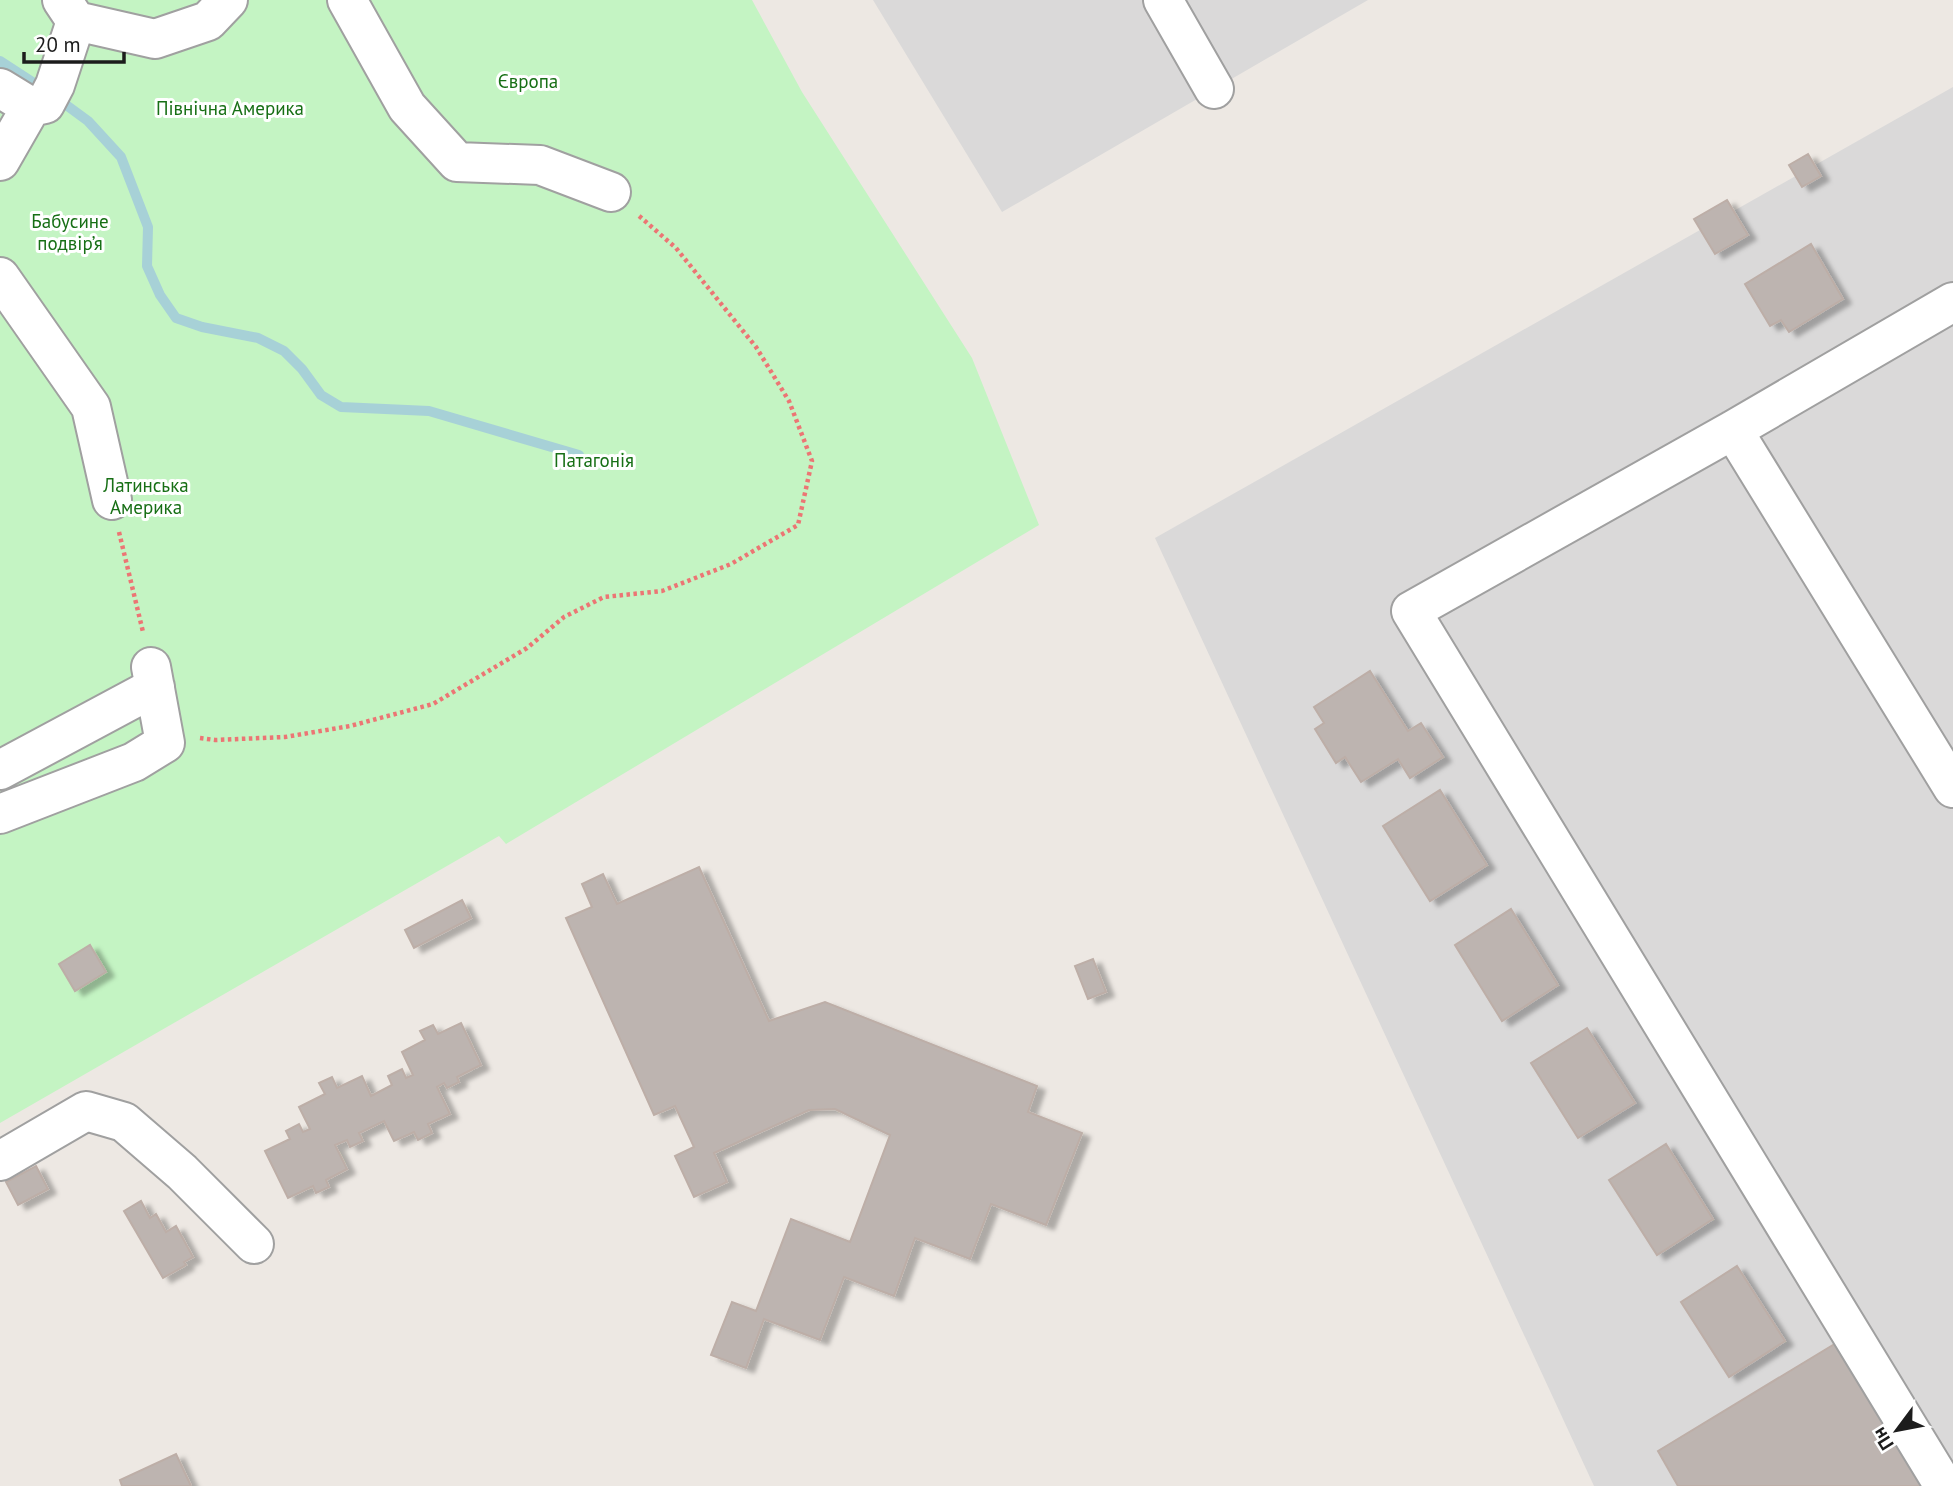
<svg xmlns="http://www.w3.org/2000/svg" width="1953" height="1486" viewBox="0 0 1953 1486" font-family="'PT Sans',sans-serif">
<style>
.residential{fill:#dad9d9}
.park{fill:#c4f4c3}
.lines{fill:none;stroke-linecap:round;stroke-linejoin:round}
.stream{stroke:#a7d1d7;stroke-width:10}
.building{fill:#bdb4b0;stroke:#bdaea7;stroke-width:2;filter:url(#shadow)}
.minor-casing{stroke:#a0a0a0;stroke-width:42}
.path{stroke:#ec7574;stroke-width:4.5;stroke-dasharray:3.5 3.5;stroke-linecap:butt}
.minor{stroke:#fff;stroke-width:38}
.labels{text-anchor:middle;dominant-baseline:central;stroke-width:6;stroke-linejoin:round;paint-order:stroke}
.park-label{font-size:19px;fill:#176f15;stroke:#fff}
</style>
<defs>
<filter id="shadow"><feDropShadow dx="8" dy="4.5" stdDeviation="2" flood-color="#0004"/></filter>
</defs>
<rect width="100%" height="100%" fill="#ede8e3"/>
<path class="residential" d="M873,0H1368L1002,212Z
M1953,87V1486H1594L1155,538Z"/>
<path class="park" d="M0,0H752L802,92L972,358L1039,525L506,844L499,836L0,1123Z"/>
<g class="lines">
<path class="stream" d="M0,61L43,89
M58,99L88,121L121,157L148,227L147,266L160,295L176,318L202,327L258,338L284,351L302,369L321,395L341,407L429,411L579,455"/>
</g>
<path class="building" d="M1808,154L1821,176L1802,187L1789,165Z
M1727,200L1748,235L1715,254L1694,219Z
M1811,244L1843,299L1789,332L1781,320L1770,326L1745,284Z
M1370,671L1408,731L1421,723L1443,757L1410,778L1398,759L1361,782L1345,757L1336,763L1315,729L1324,723L1314,707Z
M1440,790L1487,865L1430,901L1383,826Z
M699,867L769,1021L825,1002L1037,1086L1028,1112L1082,1133L1046,1225L991,1204L970,1259L915,1238L894,1296L844,1277L820,1340L764,1319L746,1368L711,1355L732,1302L756,1311L791,1219L850,1242L890,1135L835,1109L809,1110L714,1153L727,1182L694,1197L675,1156L694,1147L675,1106L654,1115L566,918L592,907L582,884L603,874L617,904Z
M462,900L471,918L414,948L405,930Z
M1511,909L1558,985L1502,1021L1455,945Z
M90,945L106,972L75,991L59,964Z
M1093,959L1106,992L1088,999L1075,966Z
M461,1023L481,1065L457,1077L459,1082L447,1088L444,1083L437,1087L450,1114L428,1124L432,1133L418,1140L414,1132L394,1141L384,1121L359,1133L363,1141L350,1147L347,1140L335,1145L347,1169L326,1180L329,1187L316,1193L313,1186L288,1198L265,1151L290,1139L286,1131L299,1124L303,1132L310,1129L299,1107L325,1094L319,1083L332,1077L337,1088L362,1076L371,1096L392,1085L388,1076L402,1069L406,1078L413,1075L402,1052L425,1040L420,1031L433,1025L438,1034Z
M1587,1028L1635,1103L1578,1138L1531,1063Z
M1666,1144L1713,1219L1657,1255L1609,1180Z
M36,1166L48,1189L18,1205L6,1182Z
M141,1201L150,1218L156,1214L166,1232L176,1226L193,1257L184,1262L186,1265L163,1278L124,1211Z
M1737,1266L1785,1341L1729,1377L1681,1302Z
M1851,1334L1944,1486H1678L1658,1451Z
M176,1454L191,1486H122L120,1480Z"/>
<g class="lines">
<g class="minor-casing">
<path id="minor" d="M62,0L76,21L155,39L208,21L228,0
M347,0L407,107L457,162L540,165L611,192
M1163,0L1214,89
M0,88L31,107
M0,161L31,107L45,104L55,85L76,21
M0,277L91,407L112,500
M1733,430L1953,788
M0,770L155,687
M0,814L134,762L165,743L151,667
M0,1161L86,1111L124,1122L182,1172L254,1244
M1944,1486L1411,611L1733,430L1953,302"/>
</g>
<path class="path" d="M119,532L143,632
M200,738L215,740L285,737L350,726L433,704L527,648L564,617L604,597L662,591L731,564L798,525L812,461L789,401L756,347L676,248L638,215"/>
<use href="#minor" class="minor"/>
</g>
<g class="labels">
<g class="park-label">
<text x="528" y="81">Європа</text>
<text x="230" y="108">Північна Америка</text>
<text x="70" y="221">Бабусине<tspan x="70" dy="22">подвір’я</tspan></text>
<text x="594" y="460">Патагонія</text>
<text x="146" y="485">Латинська<tspan x="146" dy="22">Америка</tspan></text>
</g>
</g>
<g transform="translate(1897 1430) rotate(238)" stroke="#ffffff" stroke-width="5" paint-order="stroke">
<path d="M0-5L12 26L0 18L-12 26Z" fill="#1c1c1c"/>
<text y="-10" font-size="19" font-weight="bold" text-anchor="middle" fill="#1c1c1c">Пн</text>
</g>
<path d="M24 52v10h100v-10" fill="none" stroke="#1c1c1c" stroke-width="3.5"/>
<text x="35" y="52" font-size="21" fill="#1c1c1c" stroke="#ffffff" stroke-width="5" paint-order="stroke">20 m</text>
</svg>
